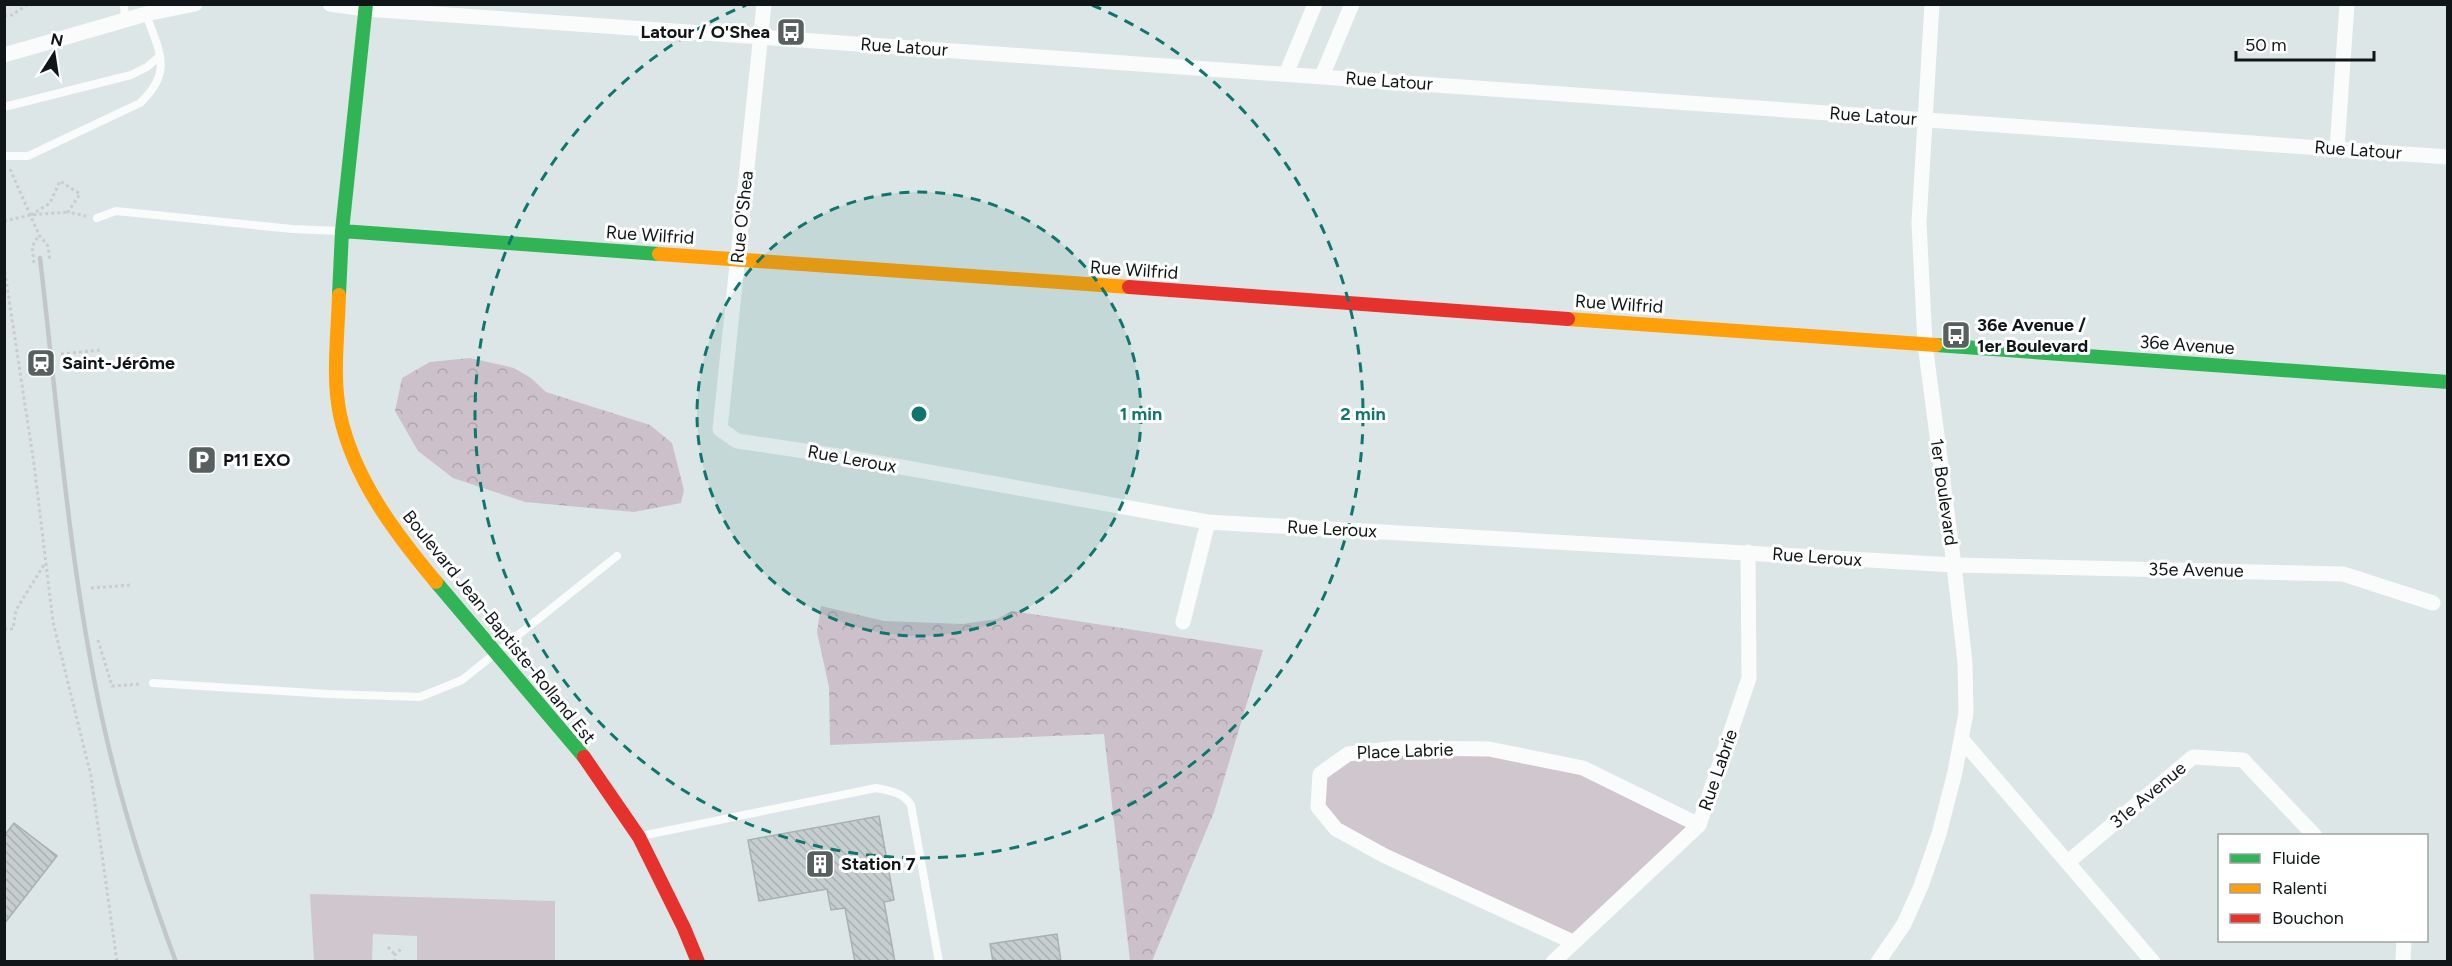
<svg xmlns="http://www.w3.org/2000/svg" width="2452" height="966" viewBox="0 0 2452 966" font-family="Figtree,sans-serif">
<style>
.forest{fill:url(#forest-crowns)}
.green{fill:#d0c6ce}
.building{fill:url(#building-back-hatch);stroke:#a8b0b0;stroke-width:1.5}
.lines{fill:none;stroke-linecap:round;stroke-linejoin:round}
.path{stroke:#cbcdcd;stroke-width:3;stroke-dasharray:3 3;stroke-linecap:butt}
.lane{stroke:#fafbfb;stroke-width:8}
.street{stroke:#fafbfb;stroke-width:15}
.fast{stroke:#30b455;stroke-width:14}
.slow{stroke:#ff9f0a;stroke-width:14}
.jam{stroke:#e5322d;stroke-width:14}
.rail{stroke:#c4c7c7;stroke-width:4.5}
.ring{fill:none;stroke:#0f766e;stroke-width:3;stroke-dasharray:10 8}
.labels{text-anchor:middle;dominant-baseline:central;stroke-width:6;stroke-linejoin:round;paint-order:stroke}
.poi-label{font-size:18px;font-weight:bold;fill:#101617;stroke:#fff;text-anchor:start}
.street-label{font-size:18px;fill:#101617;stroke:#fff}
.centre{fill:#0f766e;stroke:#fff;stroke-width:3}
.ring-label{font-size:18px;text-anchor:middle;font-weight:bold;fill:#0f766e;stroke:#fff;stroke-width:6;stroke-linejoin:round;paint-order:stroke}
</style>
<defs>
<pattern id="forest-crowns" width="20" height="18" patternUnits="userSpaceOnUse" patternTransform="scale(1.5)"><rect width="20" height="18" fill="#ccc1ca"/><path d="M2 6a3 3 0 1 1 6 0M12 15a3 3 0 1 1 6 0" fill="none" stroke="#aea5ad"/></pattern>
<pattern id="building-back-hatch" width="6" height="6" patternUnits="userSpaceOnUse" patternTransform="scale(1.5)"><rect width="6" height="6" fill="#c6cecf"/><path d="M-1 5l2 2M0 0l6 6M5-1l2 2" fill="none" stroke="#a9b0b1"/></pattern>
</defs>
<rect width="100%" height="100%" fill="#dce6e6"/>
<path class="forest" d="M470,358L514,368L531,378L546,392L650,425L672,443L684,490L681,503L634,512L525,502L453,478L418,451L395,411L402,378L430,362Z
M821,606L884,621L963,624L997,619L1012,611L1263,650L1214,812L1152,961H1130L1104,734L830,745L829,687L817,632Z"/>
<path class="green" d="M1489,749L1583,768L1699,825L1573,942L1385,856L1318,807L1320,774L1348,754Z
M310,894L555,901V961H417V936L373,934L372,961H314Z"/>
<path class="building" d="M879,816L894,900L884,902L895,962H855L845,908L831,910L827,889L759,901L748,840Z
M14,823L57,856L4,924V836Z
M1057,934L1061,962H993L990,944Z"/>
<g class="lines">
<path class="path" d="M4,16L12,15L28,4
M10,169L39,235L48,246L50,261
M31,215L50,203L60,181L80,194L68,212L86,216
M4,221L31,215L68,212
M34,263L32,247L39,235
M4,266L34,464L53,622L91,776L117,962
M61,354L101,350
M91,588L131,585
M4,629H13L16,610L45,563
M98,640L112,686L141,684
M388,947L395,955
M395,962V955L403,947"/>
<path class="lane" d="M124,4L125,20
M4,107L131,75L147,67L160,56
M4,156H28L140,103C174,71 159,52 146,14
M97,218L116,211L292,229L340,231
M153,683L329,694L420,697L462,680L617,556
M641,836L876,788C890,791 903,792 911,805L939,962"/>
<path class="street" d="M330,4L365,9L2448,157
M764,4L720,429L737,441L845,457L1208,522L1954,565L2343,574L2433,603
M4,55L146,14L195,4
M1286,74L1315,4
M1322,76L1352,4
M2337,149L2347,4
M1183,622L1208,522
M1963,741L2153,962
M2068,862L2193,757L2243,760L2315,836
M1573,942L1385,856L1336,829L1318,807L1320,774L1348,754L1397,748L1489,749L1583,768L1699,825
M1553,962L1699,825L1749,678L1748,552
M1878,962L1904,924L1921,886L1939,834L1955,772L1966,713L1965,663L1954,565L1925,344L1919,222L1932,4
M2403,962L2404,940"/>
<path class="fast" d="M342,231L659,254
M339,295L342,231L366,4
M1936,345L2448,382
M436,582L584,757"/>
<path class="slow" d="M659,254L1129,287
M339,295C338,334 332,377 340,415C354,479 395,533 436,582
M1568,319L1936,345"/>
<path class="jam" d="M1129,287L1568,319
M584,757L639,837L684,928L698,962"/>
<path class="rail" d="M40,258C58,411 69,567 102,718C120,801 146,882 176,962"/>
</g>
<circle cx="919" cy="414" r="222" fill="#0f766e" fill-opacity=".12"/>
<g class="ring">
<circle cx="919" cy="414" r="222"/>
<path d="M1092 5A444 444 0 1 1 746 5"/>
</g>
<defs>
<g id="bus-square" transform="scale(1.5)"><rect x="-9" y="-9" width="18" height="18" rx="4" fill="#575f5f" stroke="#fff"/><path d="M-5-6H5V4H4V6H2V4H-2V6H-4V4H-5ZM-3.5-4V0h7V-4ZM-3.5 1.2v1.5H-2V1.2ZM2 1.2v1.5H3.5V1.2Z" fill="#fff"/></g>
<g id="station-square" transform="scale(1.5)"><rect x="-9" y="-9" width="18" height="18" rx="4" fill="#575f5f" stroke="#fff"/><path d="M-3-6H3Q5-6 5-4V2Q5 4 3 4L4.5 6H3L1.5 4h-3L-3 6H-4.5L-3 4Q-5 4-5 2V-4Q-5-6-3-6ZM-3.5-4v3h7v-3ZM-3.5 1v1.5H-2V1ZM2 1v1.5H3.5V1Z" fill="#fff"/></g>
<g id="parking-square" transform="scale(1.5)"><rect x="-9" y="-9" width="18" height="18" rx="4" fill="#575f5f" stroke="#fff"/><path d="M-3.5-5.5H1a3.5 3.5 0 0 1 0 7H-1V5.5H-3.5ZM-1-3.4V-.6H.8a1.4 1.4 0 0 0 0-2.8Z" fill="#fff"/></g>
<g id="building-square" transform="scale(1.5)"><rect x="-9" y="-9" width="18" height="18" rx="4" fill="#575f5f" stroke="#fff"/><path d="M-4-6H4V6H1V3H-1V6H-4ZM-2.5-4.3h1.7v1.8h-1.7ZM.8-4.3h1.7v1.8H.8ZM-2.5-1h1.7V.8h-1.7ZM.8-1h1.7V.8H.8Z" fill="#fff"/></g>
</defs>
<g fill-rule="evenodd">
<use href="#bus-square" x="791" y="32"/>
<use href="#bus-square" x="1956" y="335"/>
<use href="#station-square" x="41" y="363"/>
<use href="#parking-square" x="202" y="460"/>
<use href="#building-square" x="820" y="864"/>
</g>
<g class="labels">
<g class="poi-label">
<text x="770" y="32" text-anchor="end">Latour / O'Shea</text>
<text x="1977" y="325">36e Avenue /<tspan x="1977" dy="21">1er Boulevard</tspan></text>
<text x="62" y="363">Saint-Jérôme</text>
<text x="223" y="460">P11 EXO</text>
<text x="841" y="864">Station 7</text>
</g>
<g class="street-label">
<text transform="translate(904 47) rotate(4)">Rue Latour</text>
<text transform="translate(1389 81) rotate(4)">Rue Latour</text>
<text transform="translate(1873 116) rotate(4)">Rue Latour</text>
<text transform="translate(2358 150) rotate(4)">Rue Latour</text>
<text transform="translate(742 217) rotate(-84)">Rue O'Shea</text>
<text transform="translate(650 235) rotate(4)">Rue Wilfrid</text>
<text transform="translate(1134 270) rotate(4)">Rue Wilfrid</text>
<text transform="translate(1619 304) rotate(4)">Rue Wilfrid</text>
<text transform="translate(2187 345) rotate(4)">36e Avenue</text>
<text transform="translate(852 459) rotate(10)">Rue Leroux</text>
<text transform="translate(1944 492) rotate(82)">1er Boulevard</text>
<text transform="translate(1332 529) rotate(3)">Rue Leroux</text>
<text transform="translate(1817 557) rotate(4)">Rue Leroux</text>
<text transform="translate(2196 570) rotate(1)">35e Avenue</text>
<text transform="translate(499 627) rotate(51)">Boulevard Jean-Baptiste-Rolland Est</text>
<text transform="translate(1405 751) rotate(-2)">Place Labrie</text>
<text transform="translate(1718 770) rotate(-71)">Rue Labrie</text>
<text transform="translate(2148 795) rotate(-40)">31e Avenue</text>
</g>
</g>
<circle cx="919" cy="414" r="9" class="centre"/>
<g class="ring-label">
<text x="1141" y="420">1 min</text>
<text x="1363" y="420">2 min</text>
</g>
<rect width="2452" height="966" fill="none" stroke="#101617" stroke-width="12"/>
<rect x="2218" y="834" width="210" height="108" fill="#ffffff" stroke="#9fa2a2" stroke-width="1.5"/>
<rect x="2230" y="854" width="30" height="9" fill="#30b455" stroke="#9fa2a2" stroke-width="1.5"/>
<text x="2272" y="864" font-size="18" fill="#101617">Fluide</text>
<rect x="2230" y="884" width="30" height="9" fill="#ff9f0a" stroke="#9fa2a2" stroke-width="1.5"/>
<text x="2272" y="894" font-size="18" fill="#101617">Ralenti</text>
<rect x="2230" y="914" width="30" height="9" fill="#e5322d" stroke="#9fa2a2" stroke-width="1.5"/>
<text x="2272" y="924" font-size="18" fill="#101617">Bouchon</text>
<g transform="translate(54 54) rotate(12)" stroke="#ffffff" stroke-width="4.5" paint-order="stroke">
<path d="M0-4.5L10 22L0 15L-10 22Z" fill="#101617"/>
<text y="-9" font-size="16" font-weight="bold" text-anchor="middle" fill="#101617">N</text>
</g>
<path d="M2236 51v9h138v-9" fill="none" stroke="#101617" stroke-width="3"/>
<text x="2245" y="51" font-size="18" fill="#101617" stroke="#ffffff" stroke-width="4.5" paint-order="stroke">50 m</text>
</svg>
